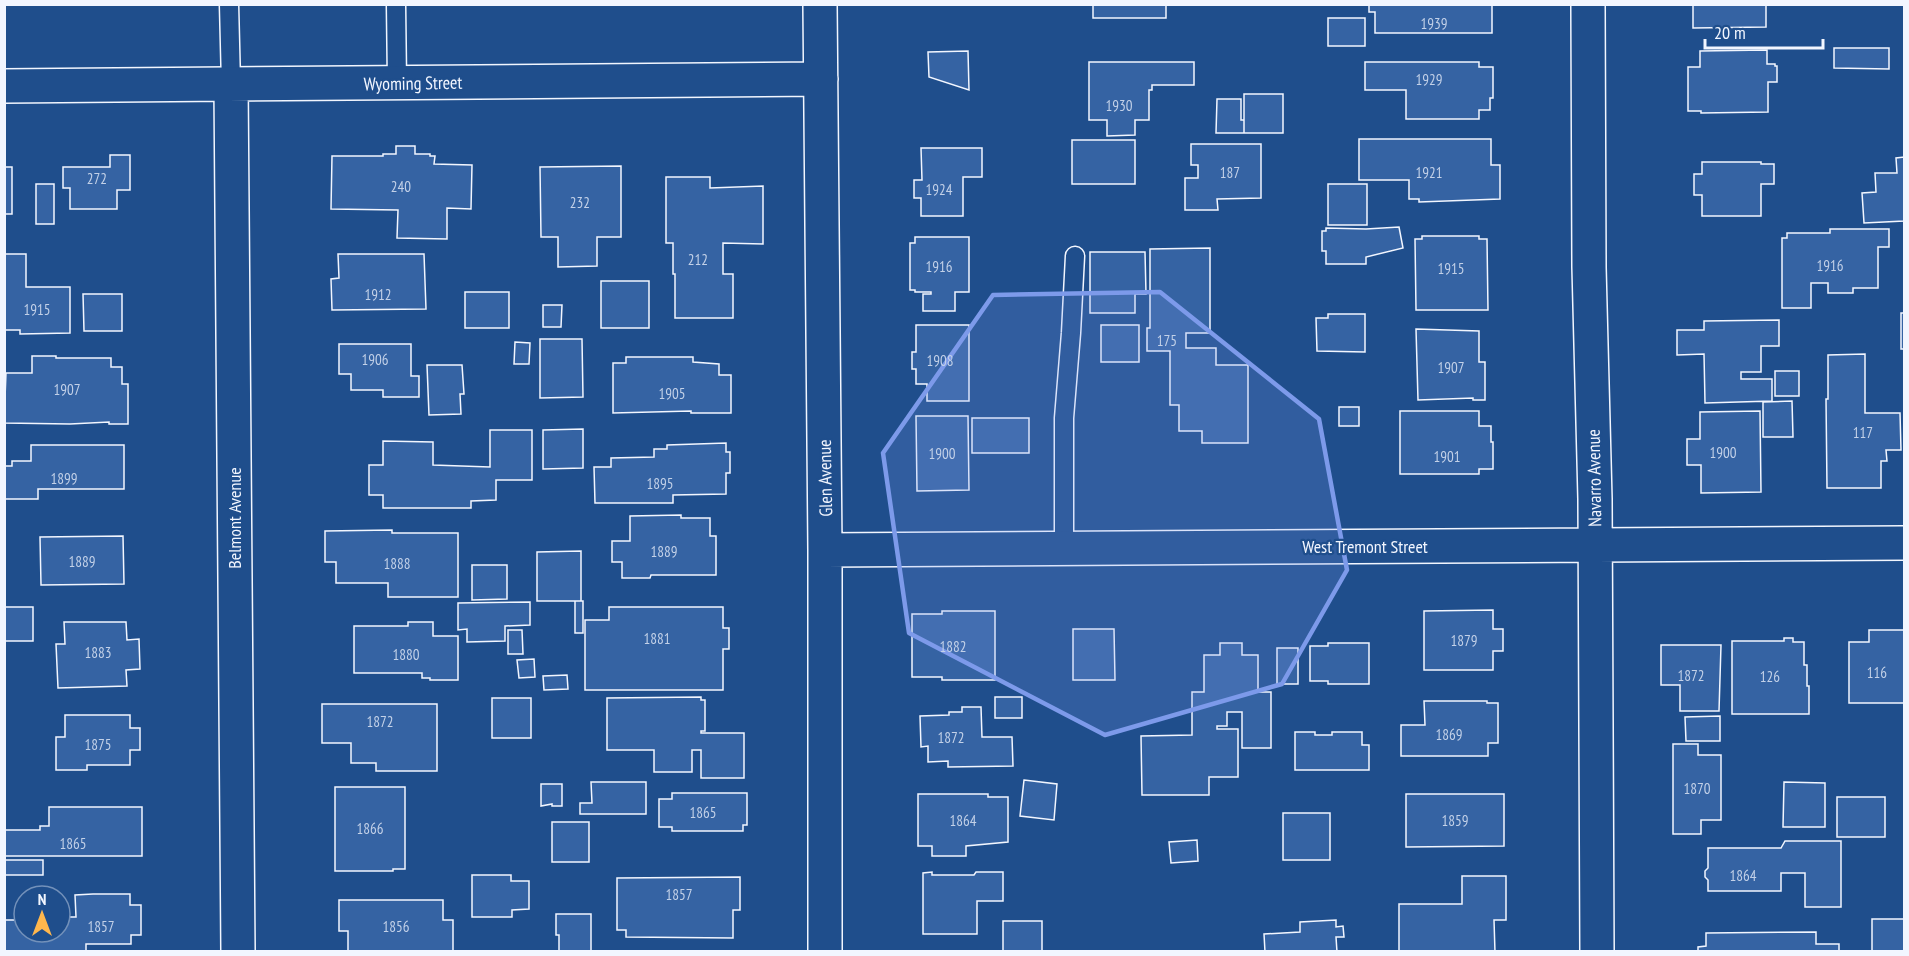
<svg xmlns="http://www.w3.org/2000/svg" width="1909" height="956" viewBox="0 0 1909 956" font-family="'PT Sans Narrow',sans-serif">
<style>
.building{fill:#3563a3;stroke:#f2f6ff;stroke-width:1.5}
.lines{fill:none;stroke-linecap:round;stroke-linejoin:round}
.service-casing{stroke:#f2f6ff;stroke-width:21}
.minor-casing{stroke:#f2f6ff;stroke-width:36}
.service{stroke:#1f4e8c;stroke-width:18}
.minor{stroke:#1f4e8c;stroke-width:33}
.marked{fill:#7d9aea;fill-opacity:0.2;stroke:#7d9aea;stroke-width:4.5;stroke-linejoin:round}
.labels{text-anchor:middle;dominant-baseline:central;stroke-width:4.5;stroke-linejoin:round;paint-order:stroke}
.number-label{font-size:15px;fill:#c3d1e8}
.street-label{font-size:18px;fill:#f2f6ff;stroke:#1f4e8c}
</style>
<rect width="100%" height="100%" fill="#1f4e8c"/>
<path class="building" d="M1093,4H1166V18H1093Z
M1369,4H1492V33H1375V12H1369Z
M1693,4H1766V27L1693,28Z
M1328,18H1365V46H1328Z
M1834,48H1889V69L1834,68Z
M1767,50V64H1775V66H1777V82H1768V112L1701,113V111H1688V67H1700V51Z
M968,51L969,90L929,77L928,52Z
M1089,62H1194V85H1152V90H1149V120H1135V135L1107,136V120H1089Z
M1365,62H1479V67H1493V98H1490V110H1479V119H1406V90H1365Z
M1244,94H1283V133H1244Z
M1217,99H1241V120H1244V133H1216Z
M1359,139H1491V165H1500V199L1419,202V199H1409V180H1359Z
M1072,140H1135V184H1072Z
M1191,144H1261V198L1217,199L1218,210H1185V178H1198V165H1191Z
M396,146H415V154H430V156H435L434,164L472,165L471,209L447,208V239L397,238L398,210L331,209L332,156H383V154H396Z
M921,148H982V177H963V216H921V198H914V180H922Z
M110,155H130V190H117V209H70V188H63V167H110Z
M1904,157V221L1864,223L1862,193L1876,192L1875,173H1897L1896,158Z
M1702,162H1761V164H1774V184H1761V216H1702V195H1694V174H1702Z
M621,166V237H597V266L558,267V237H541L540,167Z
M4,167H12V214H4Z
M666,177H710V188L763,186V244L723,243V274H733V318H675V274H673V243H666Z
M36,184H54V224H36Z
M1328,184H1367V225H1328Z
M1399,227L1403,248L1366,257V264H1326V251H1322V231H1326V228L1366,229Z
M1830,229H1889V247H1878V288H1853V293H1828V283H1811V308H1782V238H1787V233H1830Z
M1422,236H1479V239H1487L1488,310H1416L1415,239H1422Z
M915,237H969V292H955V311H923V294H931V292H915V290H910V243H915Z
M1210,248V333H1186V348H1216V365H1248V443H1202V431H1179V405H1170V351H1147V328H1150V249Z
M1090,252H1145L1146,294H1135V313H1090Z
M4,254H26V287H70V333L20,334V330H4Z
M338,254H424L426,309L332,310L331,279L339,278Z
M601,281H649V328H601Z
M465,292H509V328H465Z
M83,294H122V331H84Z
M543,305H562L561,327H543Z
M1901,313H1904V349H1901Z
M1328,314H1365V352L1317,351L1316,318H1328Z
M1779,320V346H1761V372H1741V379H1772V401L1705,403L1704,354L1677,355V330H1704V321Z
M916,325H969V401H927V384H916V369H912V352H916Z
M1101,325H1139V362H1101Z
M1416,329L1479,331V362H1485V400H1473V398L1418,400Z
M540,339H582L583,397L540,398Z
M515,342L530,343L529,364H514Z
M339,344H411V376H419V397H383V390H351V374H339Z
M1865,354V413H1900L1901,450H1886L1887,461H1881V488H1827L1826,399H1828V355Z
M32,356H56V358H111V367H122V384H128V424H109V422L70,424L4,423L6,373H32Z
M626,357H693V362L719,364V375H731V413H691V411L613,413V363H626Z
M427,365H462L464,394H460L461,414L429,415Z
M1775,371H1799V396H1775Z
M1792,401L1793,437H1763V402Z
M1339,407H1359V426H1339Z
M1400,411H1479V426H1491V442H1493V469H1479V474H1400Z
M1760,411L1761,492L1701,493V465H1687V439H1700V412Z
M916,416H968L969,490L917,491Z
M972,418H1029V453H972Z
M583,429V468L543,469V430Z
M490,430H532V480H496V500L471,501V508H383V495H369V465H383V441L433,442V465L490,467Z
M726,443V452H730V473H726V494L673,495V503H595L594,467H611V458L654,457V449H667V445Z
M31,445H124V489H38V499H5V466H12V461H31Z
M681,515V518H710V536H716V575H651L650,578H622V562H612V541H630V516Z
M392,530V533H458V597H388V583H336V562H325V531Z
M123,536L124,584L41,585L40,537Z
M581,551V601H537V552Z
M472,565H507V599L472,600Z
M575,601H583V633H575Z
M530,602V625L505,626V641L467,642V629L458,630V603Z
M4,607H33V641H4Z
M609,607H723V628H729V649H723V690H585V620H609Z
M1493,610V629H1503V651H1493V670H1424V611Z
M942,611H995V680H942V677H912V614H942Z
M64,622H126L127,640L139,639L140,669L126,670L127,686L58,688L56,644H65Z
M408,622H433V636H458V680H430V678H422V673H354V626H408Z
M1073,629H1114L1115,680H1073Z
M508,630H522L523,654H508Z
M1869,630H1904V703H1849V642H1869Z
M1784,638H1793V642H1804V665H1807V686H1809V714H1732V641H1784Z
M1220,643H1242V655H1258V692H1271V748H1242V712H1227V726H1217V729H1238V777H1209V795H1142L1141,736L1192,735V692H1204V655H1220Z
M1328,643H1369V684H1328V681H1310V646H1328Z
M1661,645H1721L1719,711H1680V685H1661Z
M1277,648H1298V684H1277Z
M534,659L535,677L519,678L517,660Z
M567,675L568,689L544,690L543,676Z
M701,697V700H705V731H701V733H744V778H701V750H692V772H654V750H607V698Z
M995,697H1022V718H995Z
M492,698H531V738H492Z
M1424,701H1487V703H1498V743H1488V756H1401V725H1425Z
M322,704H437V771H376V763H351V743H322Z
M962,707H981L982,737H1012L1013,766L948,767V761L928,762V746L921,747L920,716L949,715V712H962Z
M65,715H130V728H140V750H130V765H87V770H56V737H65Z
M1720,716V741H1686L1685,717Z
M1295,732H1315V735H1332V732H1362V745H1369V770H1295Z
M1673,744H1698V755H1721V820H1701V834H1673Z
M1024,780L1057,784L1054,820L1020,816Z
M591,782H646V814H580V803H592Z
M1784,782L1825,783V827H1783Z
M541,784H562V806H552V804L541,806Z
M335,787H405V869H393V871H335Z
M672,793H747V825H743V831H672V827H659V799H672Z
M918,794H988V797H1008V842L966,846V856H932V846H918Z
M1406,794H1504V846L1406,847Z
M1837,797H1885V837H1837Z
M49,807H142V856H4V830H40V826H49Z
M1283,813H1330V860H1283Z
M552,822H589V862H552Z
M1197,840L1198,861L1171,863L1169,842Z
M1785,841H1841V907H1805V873H1781V891H1708V880L1705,877V871L1708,868V848H1781Z
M4,860H43V875H4Z
M932,872V875H974L976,872H1003V901H977V934H923V873Z
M472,875H511V881H529V909L512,910V917H472Z
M1462,876H1506V920H1494L1495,952H1399V904H1462Z
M740,877V910H733V938L626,937V930H617V878Z
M93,894H130V905H141V935H131V944H86V952H4V920H24V932H60V917H76L75,895Z
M339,900H443V920H453V952H348V931H339Z
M556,914H591V952H559V935H556Z
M1872,919H1904V952H1872Z
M1336,920V927L1343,926L1344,937H1336L1337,952H1265L1264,934L1300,932V922Z
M1003,921H1042V952H1003Z
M1816,932V944H1839V952H1698V947L1706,946V933Z"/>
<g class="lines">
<g class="service-casing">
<path id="service" d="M229,4L231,84
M396,4L397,83
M1064,548V418L1071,333L1075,256"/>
</g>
<g class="minor-casing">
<path id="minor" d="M820,4L825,550V952
M1588,4L1589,267L1595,499L1597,952
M231,84L238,952
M4,86L821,79
M825,550L1904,543"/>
</g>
<use href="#service" class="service"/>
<use href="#minor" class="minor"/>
</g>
<path class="marked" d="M1160,292L1319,419L1347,570L1282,684L1105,735L909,633L883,453L993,295Z"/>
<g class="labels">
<g class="number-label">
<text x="1434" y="23">1939</text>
<text x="1429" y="79">1929</text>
<text x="1119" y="105">1930</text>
<text x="1230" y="172">187</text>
<text x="1429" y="172">1921</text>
<text x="97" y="178">272</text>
<text x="401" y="186">240</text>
<text x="939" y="189">1924</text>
<text x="580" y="202">232</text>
<text x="698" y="259">212</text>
<text x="1830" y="265">1916</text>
<text x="939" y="266">1916</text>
<text x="1451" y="268">1915</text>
<text x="378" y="294">1912</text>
<text x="37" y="309">1915</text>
<text x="1167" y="340">175</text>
<text x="375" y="359">1906</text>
<text x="940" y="360">1908</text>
<text x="1451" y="367">1907</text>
<text x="67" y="389">1907</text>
<text x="672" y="393">1905</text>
<text x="1863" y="432">117</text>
<text x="1723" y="452">1900</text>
<text x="942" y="453">1900</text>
<text x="1447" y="456">1901</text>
<text x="64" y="478">1899</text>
<text x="660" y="483">1895</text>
<text x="664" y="551">1889</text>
<text x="82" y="561">1889</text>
<text x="397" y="563">1888</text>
<text x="657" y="638">1881</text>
<text x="1464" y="640">1879</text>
<text x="953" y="646">1882</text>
<text x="98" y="652">1883</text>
<text x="406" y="654">1880</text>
<text x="1877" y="672">116</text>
<text x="1691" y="675">1872</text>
<text x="1770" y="676">126</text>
<text x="380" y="721">1872</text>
<text x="1449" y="734">1869</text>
<text x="951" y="737">1872</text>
<text x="98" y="744">1875</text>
<text x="1697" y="788">1870</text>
<text x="703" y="812">1865</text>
<text x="963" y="820">1864</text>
<text x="1455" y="820">1859</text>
<text x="370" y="828">1866</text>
<text x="73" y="843">1865</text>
<text x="1743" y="875">1864</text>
<text x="679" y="894">1857</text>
<text x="101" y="926">1857</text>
<text x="396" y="926">1856</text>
</g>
<g class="street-label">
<text transform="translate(413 83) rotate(-1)">Wyoming Street</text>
<text transform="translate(825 478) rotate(-91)">Glen Avenue</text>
<text transform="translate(1594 478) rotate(-91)">Navarro Avenue</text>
<text transform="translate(234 518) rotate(-90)">Belmont Avenue</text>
<text x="1365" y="546">West Tremont Street</text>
</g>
</g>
<rect width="1909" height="956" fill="none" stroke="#f2f6ff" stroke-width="12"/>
<g transform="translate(42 914)"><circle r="28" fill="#1f4e8c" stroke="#7391ba" stroke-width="1.5"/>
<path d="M0-4.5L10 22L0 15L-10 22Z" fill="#ffb74d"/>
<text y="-9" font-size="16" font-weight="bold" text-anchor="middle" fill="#f2f6ff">N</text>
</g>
<path d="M1705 39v9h118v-9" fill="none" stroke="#f2f6ff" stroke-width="3"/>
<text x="1714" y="39" font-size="18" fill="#f2f6ff" stroke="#1f4e8c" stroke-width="4.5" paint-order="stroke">20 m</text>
</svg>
